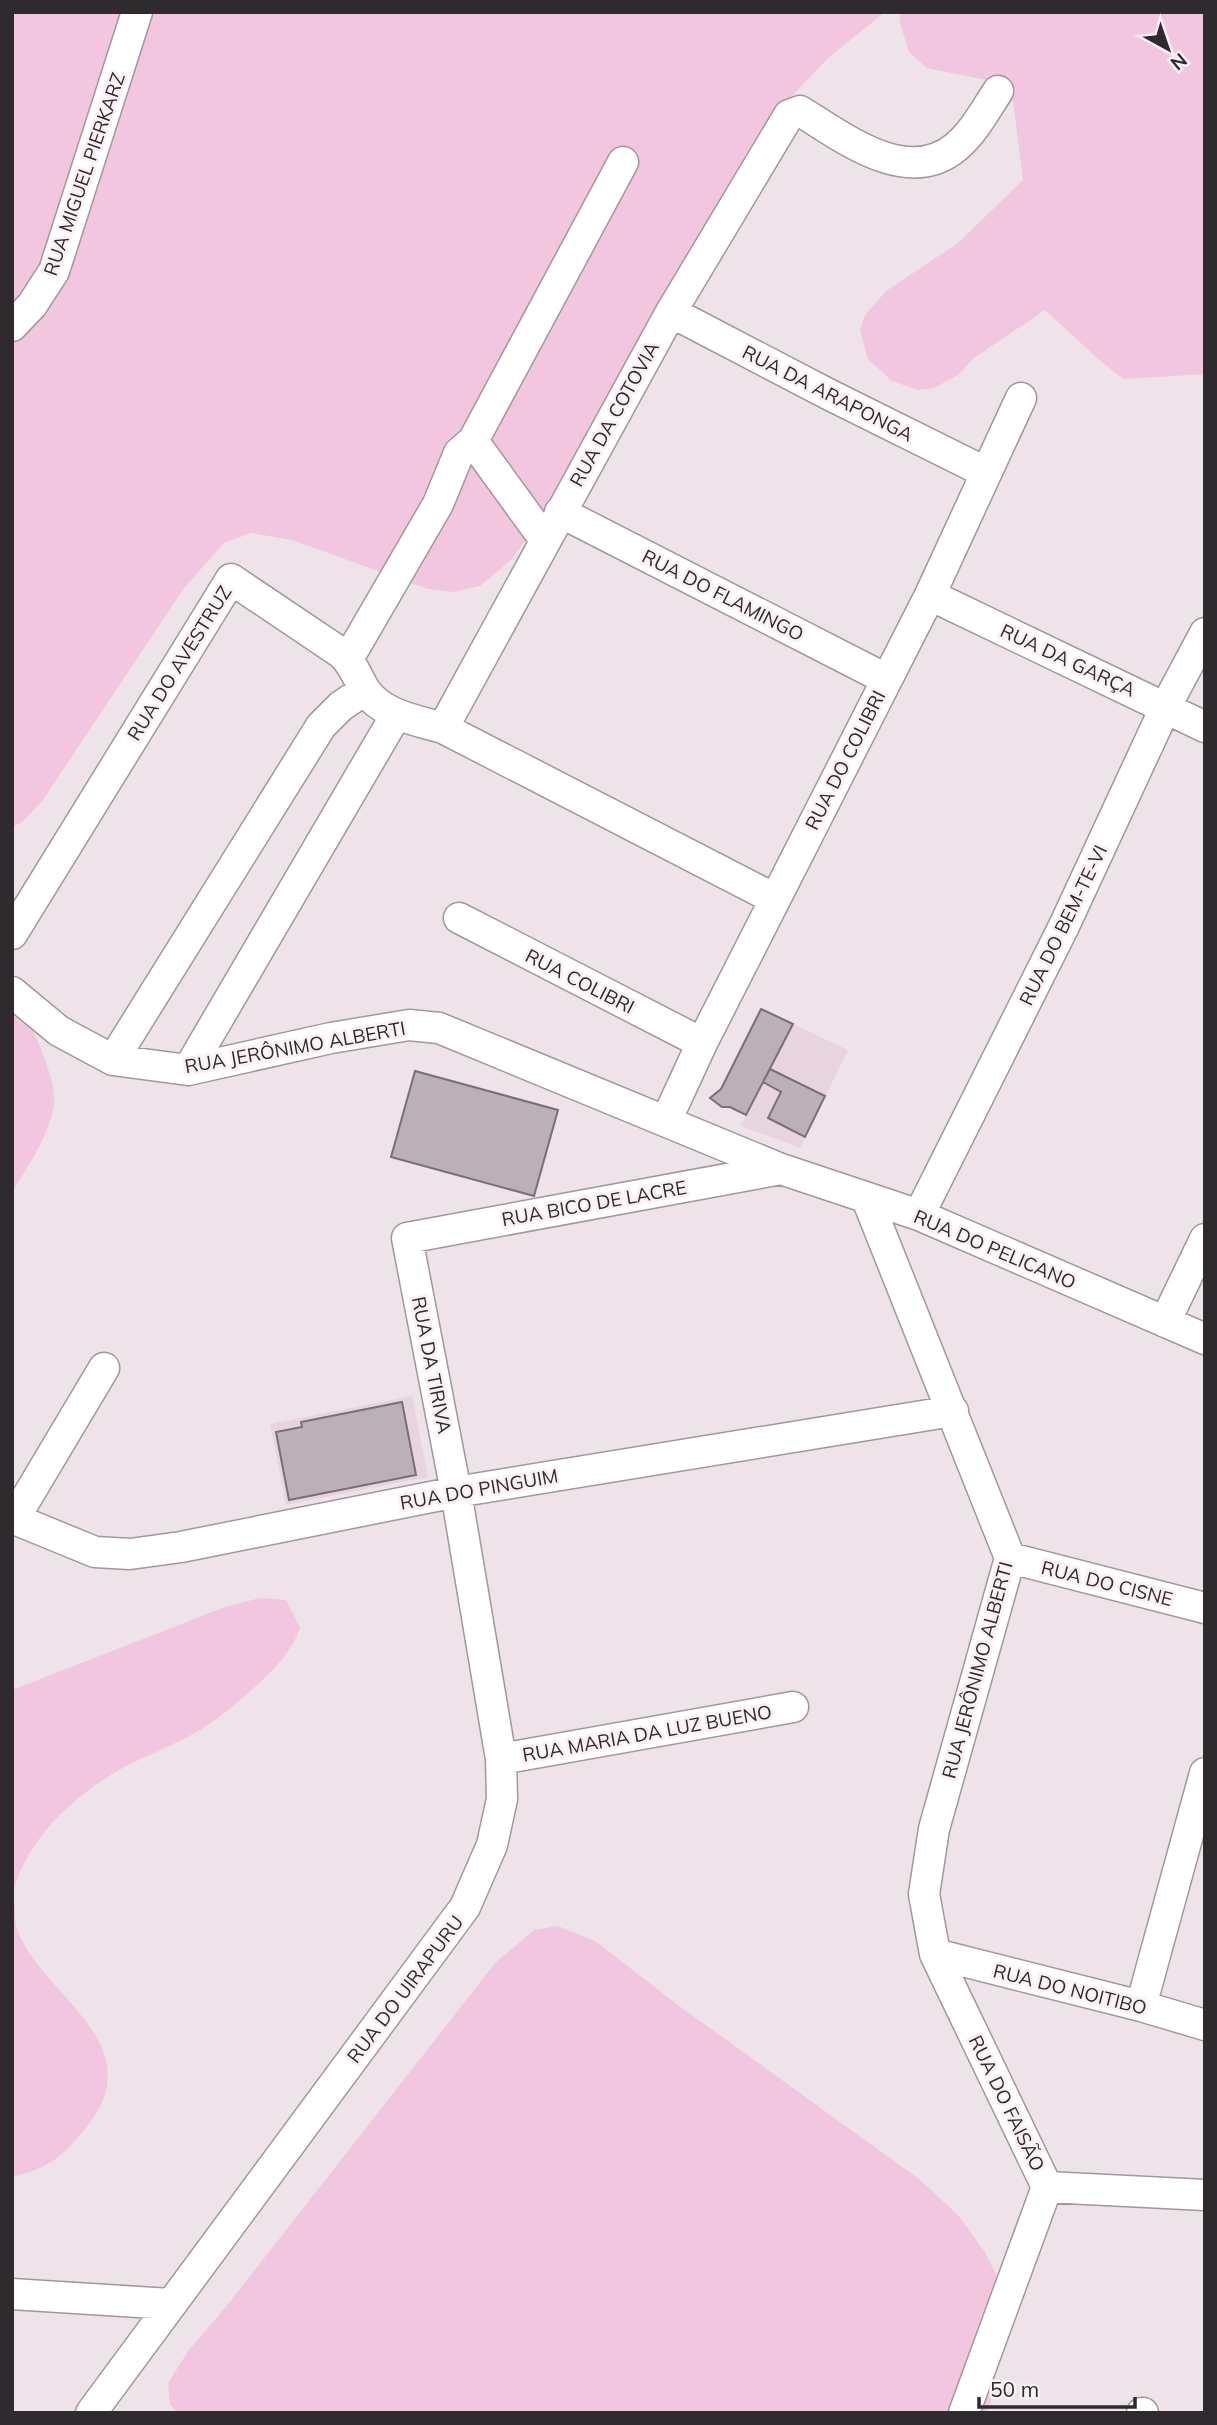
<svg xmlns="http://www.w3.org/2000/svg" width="1217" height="2425" viewBox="0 0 1217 2425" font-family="Mulish,sans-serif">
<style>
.built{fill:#e7d4df}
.green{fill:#f2c6df}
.building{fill:#bbb0b6;stroke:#796f75;stroke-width:2}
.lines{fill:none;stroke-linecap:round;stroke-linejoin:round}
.minor-casing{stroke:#a1979d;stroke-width:33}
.minor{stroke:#fff;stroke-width:30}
.labels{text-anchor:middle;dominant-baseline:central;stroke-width:6;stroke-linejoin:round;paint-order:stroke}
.street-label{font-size:19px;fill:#2e2a2d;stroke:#fcf0f6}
</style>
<rect width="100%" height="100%" fill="#eee3e9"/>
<path class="built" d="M793,1024L848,1050L800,1148L741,1126Z
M412,1396L428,1477L286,1505L270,1424Z"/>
<path class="green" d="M12,12H885L828,58L778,111L572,477L511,560L480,586L453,592L428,589L292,540L251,533L224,543L184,588L43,800L21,823L12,826Z
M900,12H1205V374L1123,379L1097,358L1045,310L974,358L958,375L934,388L918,390L892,381L868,359L860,330L865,315L886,291L958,243L1023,180L1011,85L927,68L909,52L900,23Z
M12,988C25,1014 58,1077 54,1104C49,1136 29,1165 12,1192Z
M260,1598L286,1600L300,1628C291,1652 275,1669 256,1686C237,1703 215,1722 193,1734C171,1746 148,1755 126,1766C77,1793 31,1834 14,1888C12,1895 14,1902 15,1909C15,1916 15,1924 17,1930C44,1998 155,2044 85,2129C61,2158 49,2168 12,2177V1690L225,1607Z
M558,1926L595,1941L678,2005L919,2179L959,2216L984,2251L996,2274L1004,2306L999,2357L988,2413H179L170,2405L168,2383L189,2350L225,2308L496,1962L534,1930Z"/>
<path class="building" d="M761,1009L793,1024L746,1115L730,1107H722L710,1098L721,1089Z
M770,1069L825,1096L805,1137L768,1118L781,1092L763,1082Z
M415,1071L558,1110L534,1196L391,1157Z
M402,1402L416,1475L289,1500L276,1432L302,1427L301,1422Z"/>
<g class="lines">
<g class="minor-casing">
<path id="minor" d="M671,312L828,394L985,472
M12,326L32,305L54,271L137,12
M560,512L886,679
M545,540L473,441L623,162
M930,595L1205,727
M348,659L438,504L459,453L473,441
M443,728L671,312L789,115L800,111C843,137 907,188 956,147C974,132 986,109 998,91
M459,918L702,1043
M12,934L231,579L341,653C353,663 357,677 365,690C382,715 415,720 443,728L775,899
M12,992L59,1031L113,1060L188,1070L331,1038L409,1025L439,1028L781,1169L919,1215L1205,1339
M113,1060L321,726L341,706L365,690
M188,1070L396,715
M666,1121L702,1043L930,595L1021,398
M867,1199L1010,1558L934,1829L924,1894L935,1954L1047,2187L964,2413
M919,1215L1064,926L1166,706L1205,633
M1165,1322L1205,1239
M12,1518L95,1552L130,1554L181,1547L456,1492L953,1411
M14,1519L104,1368
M1010,1558L1205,1608
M501,1759L793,1707
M935,1954L1141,2006L1205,2025
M1141,2006L1205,1773
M1047,2187L1205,2195
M12,2294L170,2304
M91,2413L465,1907L492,1845L502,1799L501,1759L456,1492L407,1238L781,1169
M1142,2413H1143"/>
</g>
<use href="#minor" class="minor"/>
</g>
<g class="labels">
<g class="street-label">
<text transform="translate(84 174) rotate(-71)">RUA MIGUEL PIERKARZ</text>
<text transform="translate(828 393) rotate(27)">RUA DA ARAPONGA</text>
<text transform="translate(614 414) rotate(-61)">RUA DA COTOVIA</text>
<text transform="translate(723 595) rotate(27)">RUA DO FLAMINGO</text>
<text transform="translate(1068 660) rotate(25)">RUA DA GARÇA</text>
<text transform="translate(179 663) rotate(-58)">RUA DO AVESTRUZ</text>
<text transform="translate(845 760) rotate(-63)">RUA DO COLIBRI</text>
<text transform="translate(1063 925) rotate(-64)">RUA DO BEM-TE-VI</text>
<text transform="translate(580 981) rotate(27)">RUA COLIBRI</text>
<text transform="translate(295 1047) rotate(-10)">RUA JERÔNIMO ALBERTI</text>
<text transform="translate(594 1203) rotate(-10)">RUA BICO DE LACRE</text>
<text transform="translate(995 1249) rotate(23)">RUA DO PELICANO</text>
<text transform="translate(432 1365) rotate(79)">RUA DA TIRIVA</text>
<text transform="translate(479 1489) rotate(-10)">RUA DO PINGUIM</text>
<text transform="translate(1107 1583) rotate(14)">RUA DO CISNE</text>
<text transform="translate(977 1670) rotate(-75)">RUA JERÔNIMO ALBERTI</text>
<text transform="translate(647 1733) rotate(-10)">RUA MARIA DA LUZ BUENO</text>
<text transform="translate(405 1989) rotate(-53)">RUA DO UIRAPURU</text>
<text transform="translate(1070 1989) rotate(14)">RUA DO NOITIBO</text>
<text transform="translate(1007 2103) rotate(64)">RUA DO FAISÃO</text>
</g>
</g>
<rect width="1217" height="2425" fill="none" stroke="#2e2a2d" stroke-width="28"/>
<g transform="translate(1168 49) rotate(140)" stroke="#fcf0f6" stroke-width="5" paint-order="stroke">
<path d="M0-5L12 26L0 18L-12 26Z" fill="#2e2a2d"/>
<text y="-10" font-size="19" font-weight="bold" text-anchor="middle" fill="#2e2a2d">N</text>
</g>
<path d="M979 2397v10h156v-10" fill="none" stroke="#2e2a2d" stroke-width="3.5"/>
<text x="990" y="2397" font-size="21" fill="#2e2a2d" stroke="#fcf0f6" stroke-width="5" paint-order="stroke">50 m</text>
</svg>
